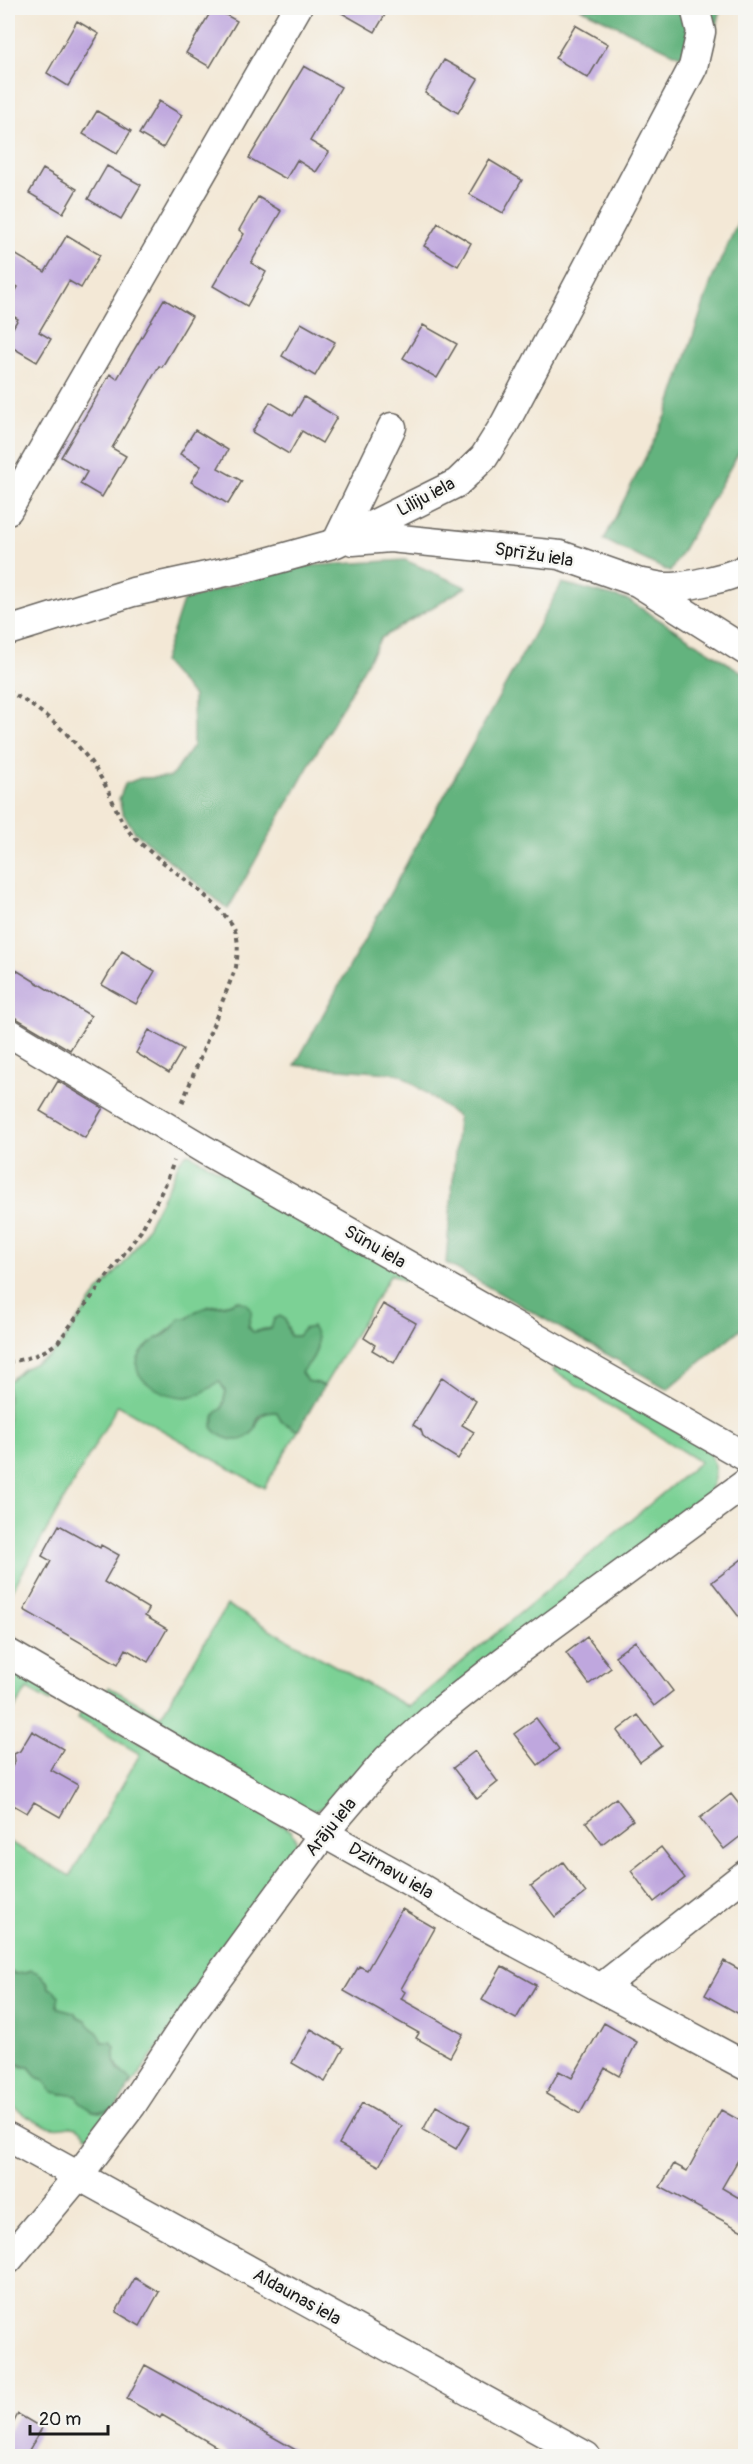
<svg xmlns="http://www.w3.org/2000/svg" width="753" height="2464" viewBox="0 0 753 2464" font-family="Pangolin,sans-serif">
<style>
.green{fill:#7bd195;stroke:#4c7658;stroke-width:1.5}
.forest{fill:#64b37e;stroke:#40684d;stroke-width:1.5}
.building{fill:#bfa7de}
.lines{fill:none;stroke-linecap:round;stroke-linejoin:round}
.minor-casing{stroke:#67635d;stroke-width:31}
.path{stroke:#67635d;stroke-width:4;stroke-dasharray:4.5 4.5;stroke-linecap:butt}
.minor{stroke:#fff;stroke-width:28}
.labels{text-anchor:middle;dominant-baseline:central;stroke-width:5;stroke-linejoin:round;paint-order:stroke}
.street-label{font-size:18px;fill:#1c1c1c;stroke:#f6f6f2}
</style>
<rect width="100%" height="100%" fill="#f6f6f2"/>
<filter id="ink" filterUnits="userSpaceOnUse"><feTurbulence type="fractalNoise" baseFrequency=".0167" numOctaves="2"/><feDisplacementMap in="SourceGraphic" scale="12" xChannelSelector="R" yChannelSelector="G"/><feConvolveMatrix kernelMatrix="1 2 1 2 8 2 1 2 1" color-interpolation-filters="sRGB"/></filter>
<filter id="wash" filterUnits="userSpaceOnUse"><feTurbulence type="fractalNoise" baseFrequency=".008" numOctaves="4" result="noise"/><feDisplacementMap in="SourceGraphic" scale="24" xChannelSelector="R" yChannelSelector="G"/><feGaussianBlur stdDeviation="1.35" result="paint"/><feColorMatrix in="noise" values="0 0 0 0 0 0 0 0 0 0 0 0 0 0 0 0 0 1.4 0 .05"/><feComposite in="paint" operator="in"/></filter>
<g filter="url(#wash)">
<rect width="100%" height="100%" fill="#f3e8d6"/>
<path class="green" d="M187,1153L410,1273L405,1281L391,1274L324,1386L318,1383L307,1382L301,1372L304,1329L298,1336H290L288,1327L264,1329L253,1332L232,1304C223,1305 212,1304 204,1308C183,1318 155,1339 140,1356L219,1381L226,1391L222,1408L256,1427C260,1415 264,1412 277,1412L281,1421L298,1431L264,1488L118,1405L8,1598V1382L23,1369L48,1357L60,1346L98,1292L127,1260L141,1239L172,1179L179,1162Z
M560,1361L709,1451C719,1470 715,1485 703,1501L331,1805L315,1810L306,1809L135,1713L106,1693L109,1687L161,1716L227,1605L408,1707L700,1462L553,1370Z
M8,1667L55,1694L50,1702L27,1689L8,1719Z
M82,1710L292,1831L296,1839V1849L131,2086L114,2060L115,2048L111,2043L101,2042C96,2030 90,2029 86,2020C76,2017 70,2009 59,2009L55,1991L49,1988L47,1980C34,1971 18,1978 8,1970V1841L70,1876L140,1754L78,1718Z
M13,2060L21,2067H29C32,2072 56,2092 62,2094C67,2095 71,2091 76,2095C82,2100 83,2108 93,2111C101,2114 108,2110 116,2108L94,2133L87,2136C71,2117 66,2132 47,2126C33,2122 20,2111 8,2104V2061Z"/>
<path class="forest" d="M580,8H721L707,69Z
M745,207V442L670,572L604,540L667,414L712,279Z
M405,560L466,587L381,638L228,909L135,832L122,812L119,799L125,784L140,778L171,777L193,746V696L163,662L183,601L289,567Z
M562,583L628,600L745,674V1325L668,1389L446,1263L458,1117L400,1074L295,1065Z
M238,1300L247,1304L252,1311L248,1327L253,1332L271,1329L274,1319L280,1316L285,1319L290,1336H298L304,1329L312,1327C324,1343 314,1360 301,1372L307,1381L318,1383L324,1386L298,1431L281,1421L277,1412C270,1412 263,1411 259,1417C255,1423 256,1430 250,1435C238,1445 220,1439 212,1427L215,1414L222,1408L226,1392L219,1381C210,1389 200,1396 187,1397C168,1398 125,1380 140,1355C146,1345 155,1339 164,1335C170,1333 176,1323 180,1318H188C201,1302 222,1310 238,1300Z
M8,1970L13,1974L25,1973L30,1970C40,1972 47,1979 49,1988L55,1991L59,1996L57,2006L59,2008L74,2012L78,2017L86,2020C90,2029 100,2030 102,2042H111L115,2048C115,2057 114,2066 121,2072C125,2076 129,2075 132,2081L116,2108C100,2115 85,2112 77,2096L52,2092L44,2080L38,2078L29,2067C21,2067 15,2060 8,2061Z"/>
<g id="blocks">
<path class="building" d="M213,8L237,21L210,67L186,53Z
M333,8H389L375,32Z
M77,21L99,34L68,86L47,73Z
M575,25L608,44L588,78L555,58Z
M444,60L478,79L458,113L425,93Z
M304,66L341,87L310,141L329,152L316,172L297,160L286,179L249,158Z
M159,101L182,115L163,148L139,134Z
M97,111L131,131L117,154L83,134Z
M489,160L522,180L503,213L469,194Z
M107,166L141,185L121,219L88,199Z
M43,169L77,189L63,213L29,193Z
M258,197L281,211L251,263L266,272L247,306L213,286L244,234L239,230Z
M438,223L471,243L458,266L424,246Z
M67,235L100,255L81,288L69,281L39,332L51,339L37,362L8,345V336L18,319L8,313V304L18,287L8,281V250L45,272Z
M164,299L192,316L162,367L159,366L112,448L126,456L102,497L80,484L87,472L61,457L110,374L117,379Z
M301,323L335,342L315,376L282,356Z
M423,325L457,344L437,378L403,358Z
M304,397L337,417L322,443L302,431L289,454L252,432L270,402L293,416Z
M195,430L228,450L218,468L242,481L228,504L191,482L201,466L180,454Z
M122,951L155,971L136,1004L102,985Z
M8,965L91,1016L70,1050L16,1018L8,1016Z
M149,1030L183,1049L169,1073L136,1053Z
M58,1081L103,1108L85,1138L40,1111Z
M383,1304L416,1323L394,1363L372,1350L375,1345L364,1338Z
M442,1377L476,1401L462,1425L474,1432L458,1459L432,1443L423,1436L421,1430L413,1425Z
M59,1525L100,1548L101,1545L119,1555L104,1582L149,1609L145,1616L167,1629L148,1662L126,1649L118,1664L24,1610L51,1561L42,1556Z
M746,1556V1626L712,1582Z
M587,1637L611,1668L589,1684L566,1653Z
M635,1641L673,1691L654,1706L615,1656Z
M638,1715L662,1746L640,1762L617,1731Z
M536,1718L559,1749L538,1765L514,1734Z
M32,1731L63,1749L51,1770L78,1785L60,1817L34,1802L27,1813L8,1802V1774L15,1761L14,1754L20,1751Z
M475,1751L498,1782L477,1799L453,1768Z
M731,1794L746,1813V1832L724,1849L700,1818Z
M616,1798L633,1820L602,1844L586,1822Z
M661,1847L685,1878L654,1902L631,1871Z
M563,1862L586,1893L555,1917L531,1886Z
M402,1909L435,1928L401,1989L405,1992L401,1999L463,2034L450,2057L416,2038L419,2033L344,1991L359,1966L367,1970Z
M724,1961L746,1973V2002L739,2014L705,1995Z
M502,1966L536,1985L516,2019L482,2000Z
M604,2023L637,2042L619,2076L605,2068L580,2114L546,2094L559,2071L572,2078Z
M311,2029L344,2048L325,2082L292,2063Z
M362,2103L402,2126L379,2166L339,2144Z
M436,2106L470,2125L456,2149L423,2130Z
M721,2110L746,2124V2146L722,2188L746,2202V2233L660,2187L674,2164L687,2171Z
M135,2278L159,2292L140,2326L116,2312Z
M145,2365L208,2400L308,2457H234L162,2415L160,2418L127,2399Z
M18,2414L42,2428L25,2457H8V2433Z"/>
</g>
</g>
<g filter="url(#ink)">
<use href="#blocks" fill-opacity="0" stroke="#67635d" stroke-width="1.5"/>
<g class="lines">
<g class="minor-casing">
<path id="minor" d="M8,510L297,8
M353,541L390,538L560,555L637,582L746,651
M336,543L392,427
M642,583C650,584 658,587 666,587C682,588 734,577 746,568
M8,631L133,592L253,566L336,543L457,483L484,457L504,425L693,67L701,32L695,8
M8,1032L205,1150L746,1457
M8,1653L173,1749L416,1885L474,1920L746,2066
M602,1987L746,1874
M8,2137L586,2456
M8,2260L78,2176L132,2105L195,2009L324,1833L387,1759L442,1710L505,1660L746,1483"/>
</g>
<path class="path" d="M8,691C48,713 83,744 105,785C115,803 119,822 134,837C164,867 205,889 231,923C240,935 238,952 236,967L181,1106
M8,1362C28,1359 41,1355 58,1342L141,1231L166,1183L174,1161"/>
<use href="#minor" class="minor"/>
</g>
</g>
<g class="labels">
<g class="street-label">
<text transform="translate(426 497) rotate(-28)">Liliju iela</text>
<text transform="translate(534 555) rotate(9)">Sprīžu iela</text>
<text transform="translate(375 1247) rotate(30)">Sūnu iela</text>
<text transform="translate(331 1827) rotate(-51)">Arāju iela</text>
<text transform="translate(391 1871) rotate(30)">Dzirnavu iela</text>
<text transform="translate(297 2297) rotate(29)">Aldaunas iela</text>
</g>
</g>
<rect width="753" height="2464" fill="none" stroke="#f6f6f2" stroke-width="30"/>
<path d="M30 2425v9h78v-9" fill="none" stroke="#1c1c1c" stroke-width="3"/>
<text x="39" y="2425" font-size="18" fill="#1c1c1c" stroke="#f6f6f2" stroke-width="4.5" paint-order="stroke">20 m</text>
</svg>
